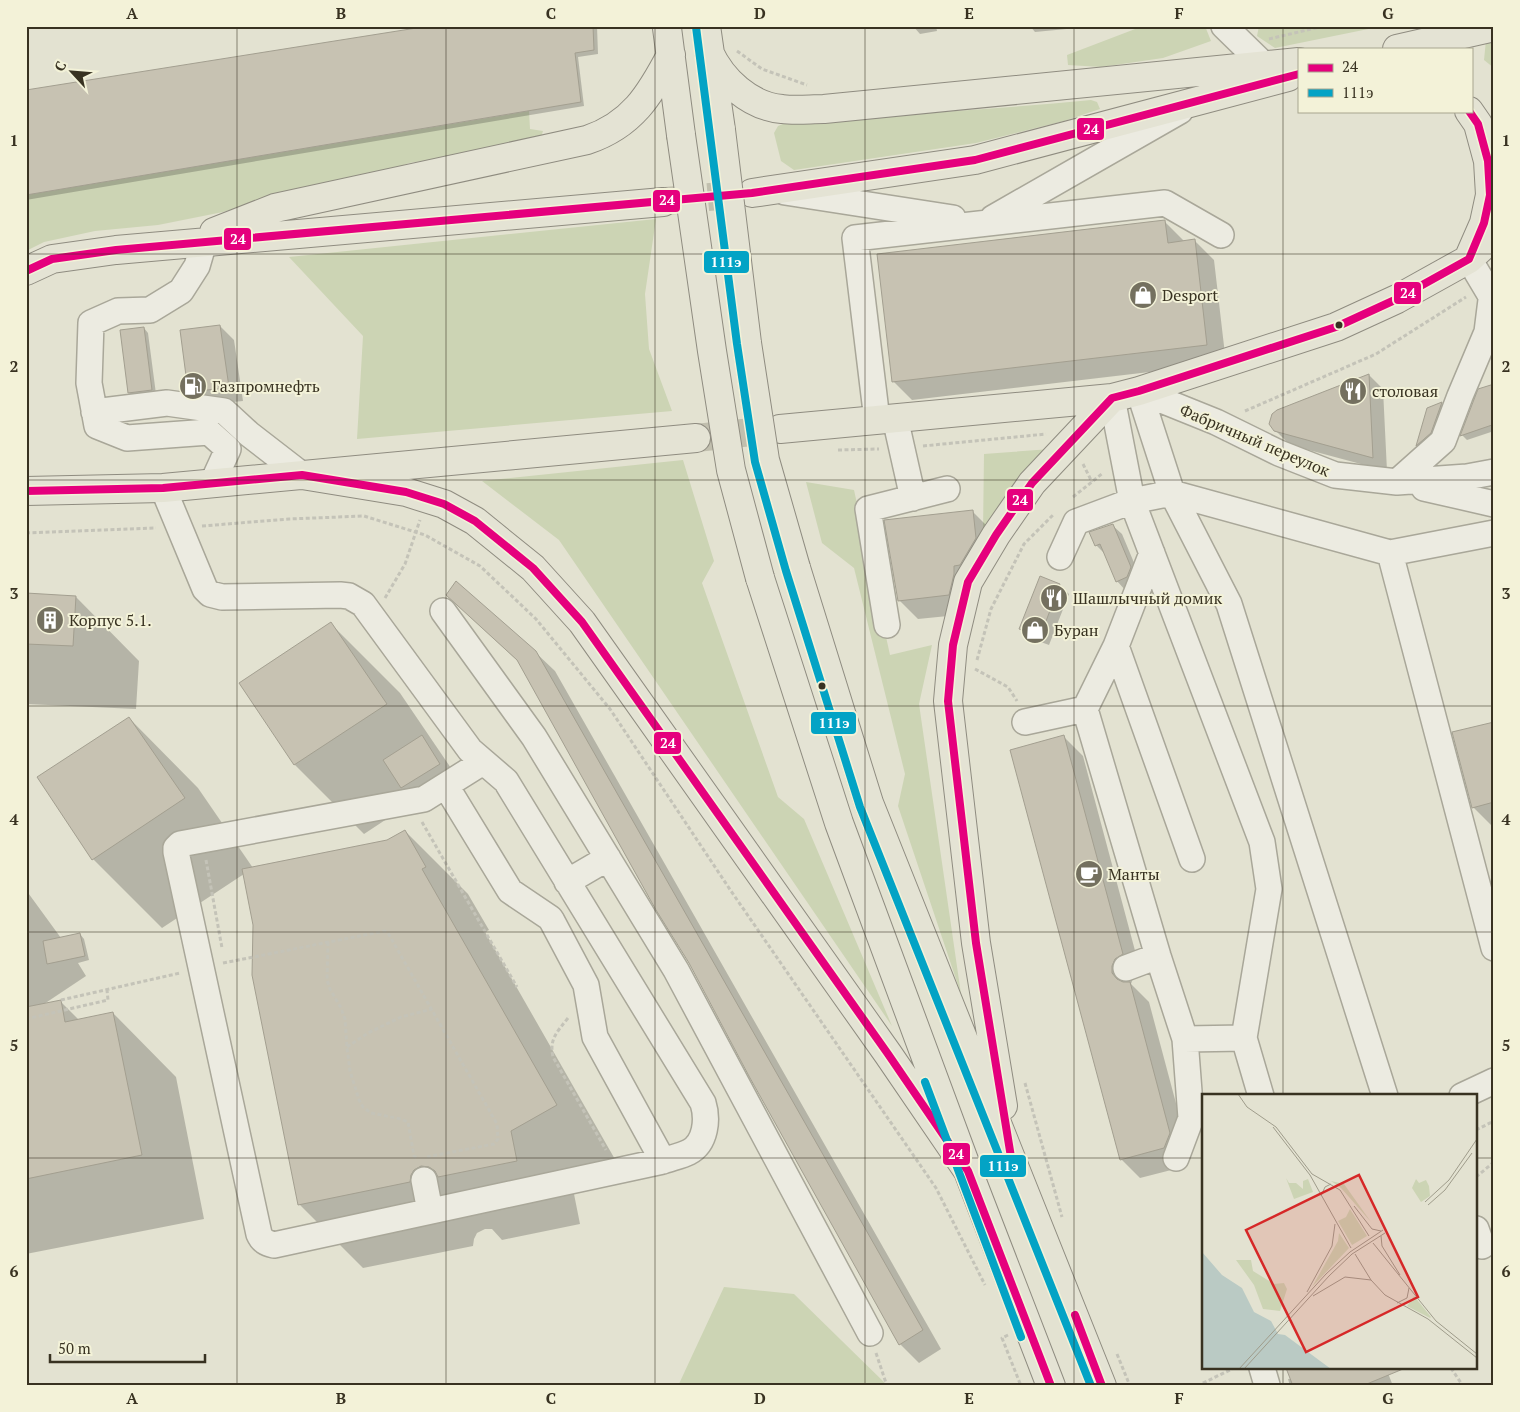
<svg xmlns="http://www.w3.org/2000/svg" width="1520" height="1412" viewBox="0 0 1520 1412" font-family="'PT Serif',serif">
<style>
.green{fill:#ccd4b4}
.shadow{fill:#0003}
.building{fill:#c7c2b2;stroke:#a39f90}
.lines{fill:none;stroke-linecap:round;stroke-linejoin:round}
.major-tunnel{stroke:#c1bfae;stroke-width:28;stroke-dasharray:28 14;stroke-linecap:butt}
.minor-casing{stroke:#a9a799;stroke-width:28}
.major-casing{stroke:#8f8c80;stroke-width:30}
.path{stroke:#c4c3b8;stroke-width:3;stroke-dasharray:4 2.5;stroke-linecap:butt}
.minor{stroke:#ecebe1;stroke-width:25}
.major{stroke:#e4e3d4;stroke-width:28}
.major-bridge-casing{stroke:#8f8c80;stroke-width:30;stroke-linecap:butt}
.major-bridge{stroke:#e4e3d4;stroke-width:28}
.bus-1-casing{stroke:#f3f2d8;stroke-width:11}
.bus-2-casing{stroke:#f3f2d8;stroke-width:11}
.bus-1{stroke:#e5007d;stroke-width:8}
.bus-2{stroke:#03a3c5;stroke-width:8}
.grid{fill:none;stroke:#383221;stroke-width:1;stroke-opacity:0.55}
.bus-dot{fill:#383221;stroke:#f3f2d8;stroke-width:2}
.labels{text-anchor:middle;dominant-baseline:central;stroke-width:4;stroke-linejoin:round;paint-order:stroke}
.poi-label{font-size:16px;fill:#383221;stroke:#f3f2d8;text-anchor:start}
.street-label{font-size:16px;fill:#383221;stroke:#f3f2d8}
.inset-road{fill:none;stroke:#9f9c8b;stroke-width:1}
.view{fill:#d62828;fill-opacity:0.15;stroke:#d62828;stroke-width:2.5}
.inset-edge{fill:none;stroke:#383221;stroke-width:2.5}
.line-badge{stroke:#f3f2d8;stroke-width:2}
.badge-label{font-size:14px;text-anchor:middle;font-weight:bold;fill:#fff}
.neatline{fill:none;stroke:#383221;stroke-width:2}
.grid-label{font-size:16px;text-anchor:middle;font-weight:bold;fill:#383221}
</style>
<rect width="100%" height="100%" fill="#e3e2d1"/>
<path class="green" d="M1143,26H1205L1211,41L1163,58L1101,67L1068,65L1067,55Z
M1259,26H1383L1275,48L1257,36Z
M1494,39V68L1484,60L1486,40Z
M1091,100L1097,102L1100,109L1064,121L976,143L794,170L781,161L774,133L778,126L785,123C887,115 989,110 1091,100Z
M529,111L530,129L543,131L540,140L506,149L409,163L377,175L324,184L223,212L158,225L95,231L44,242L26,251V195Z
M656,219L645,294L649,349L672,411L357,439L363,336L289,257Z
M1051,449L983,533L984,454Z
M683,460L714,561L702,583L778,797L804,819L892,1026L559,540L482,481Z
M806,482L854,490L890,655L932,645L919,704L961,994L898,806L905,774L854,568L822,543Z
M724,1287L794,1294L888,1386H678Z"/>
<path class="shadow" d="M437,26H597L598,54L578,57L584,106L26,200V164Z
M913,26H936L937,31L920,34Z
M1030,26H1098L1035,32Z
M1165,222L1184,241H1195L1214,260L1226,363L912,400L893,381Z
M220,326L234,340L243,401L204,405L189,391Z
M144,328L148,333L156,394L133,397L129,393Z
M1369,375L1383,389L1387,471L1290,445L1275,430Z
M1494,385V431L1467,440L1462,435Z
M1442,404L1446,408L1435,437L1421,450L1417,446L1428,409Z
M973,512L992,531L968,614L918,619L899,600Z
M1112,525L1122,534L1140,577L1126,591L1117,581L1106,555L1096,545Z
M1059,585L1069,594L1049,645L1030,638L1021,629Z
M26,595L76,597L139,661L136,709L26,704Z
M467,614L535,652L555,671L941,1349L919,1363L900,1344L690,963L520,663Z
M331,624L400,693L455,774L364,834L295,765L241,683Z
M129,718L198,788L253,868L388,841L405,831L468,894L489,930L485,932L620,1168L574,1194L580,1224L502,1240L492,1229H485L477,1233L474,1239L473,1246L363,1268L299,1204L254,925L244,874L162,928L93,859Z
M1494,723V826H1492L1473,807Z
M1064,737L1083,756L1141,973L1133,978L1131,984L1149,1002L1189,1152L1183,1167L1140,1178L1121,1159Z
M26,890L61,938L80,934L84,939L89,960L78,963L86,976L41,1006L61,1002L79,1020L113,1013L176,1077L204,1219L26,1254Z
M1386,1368L1393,1386H1290L1288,1379Z"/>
<path class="building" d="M429,26H593L594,50L575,53L581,102L26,195V90Z
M1165,220L1168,243L1195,239L1207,345L892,382L877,254Z
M220,325L229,387L193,392L188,391L180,330Z
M144,327L152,390L128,393L120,330Z
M1369,374L1373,458L1274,431L1269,424L1272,414L1277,410Z
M1494,384V419L1492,425L1460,436L1478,389Z
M1442,402L1431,433L1416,446L1427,408Z
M973,510L976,538L960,565L954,566V574L949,595L898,601L884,520Z
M1113,524L1131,567L1127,577L1116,582L1100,544L1095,546L1089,532Z
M1040,576L1060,584L1040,637L1019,629Z
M456,581L536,651L923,1330L899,1345L750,1078L689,963L656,910L517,660L446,595Z
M26,593L76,596L73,646L26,644Z
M331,622L387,704L294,765L239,683Z
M129,717L185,798L92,860L37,777Z
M1494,722V802L1472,808L1452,732Z
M422,735L440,764L401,788L383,760Z
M1064,735L1123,954L1115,959L1112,966V973L1117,979L1123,982H1130L1170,1133L1164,1148L1120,1160L1010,750Z
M405,830L426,867L422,869L557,1105L511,1131L517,1161L438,1177L435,1171L429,1167L421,1166L414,1170L411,1175L410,1182L298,1205L252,975L253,925L242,869L387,840Z
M80,933L85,956L47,964L43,941Z
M61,1000L65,1022L113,1012L142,1155L26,1179V1007Z
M1286,1368H1403V1369L1362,1386H1293Z"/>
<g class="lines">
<path class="major-tunnel" d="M666,201L752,193
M696,438L780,429"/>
<g class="minor-casing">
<path id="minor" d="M1224,26L1265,66
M785,192L953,218
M993,218L1180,111
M204,242L197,266L181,291L150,310L118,311L91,323L89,383L97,426L127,438L209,432L228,449L212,484
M1469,259L1494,301
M1139,391L1216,422L1279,453L1335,475L1397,482L1467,477L1494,472
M1112,398L1132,501L1262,842L1269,889L1244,1038L1261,1096
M94,412L167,403L224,411L249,434L302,475
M895,418L913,498
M877,420L855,238L1165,203L1221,235
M1397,482L1443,441L1460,396L1487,332L1491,300
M163,488L205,589L210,594L222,597L340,595L349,596L363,604L470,750L506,781L703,1103C708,1119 706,1143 689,1152C681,1156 671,1158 663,1161L274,1245C266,1243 262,1241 259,1234L176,852V848L180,844L424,799L483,762
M1424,488L1494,504
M1390,553L1494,533
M1060,557L1076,522L1132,501L1172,493L1139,391
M443,611L534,737L676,970L870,1333
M887,625L868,509L947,489
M1116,646L1192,859
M1085,709L1116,646L1152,553
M1025,722L1085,709L1158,956L1185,1039
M446,786L510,891L550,918L552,921L586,985L595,1037L663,1161
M567,882L608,858
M1126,968L1158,956
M1385,1096L1229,604L1172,493L1390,553L1494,948
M1462,1096L1494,1081
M1176,1158L1191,1118L1185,1039L1244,1038
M424,1180L430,1211
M1476,1229L1482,1246
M1262,1368L1267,1385"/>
</g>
<g class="major-casing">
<path id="major" d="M706,26L721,130
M667,28L681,135
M1397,49L1494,27
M709,52C722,80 749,106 782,109C796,111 810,109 824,109L1299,62
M1469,111L1478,124L1488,161L1490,195L1484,223L1470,255
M752,193L975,160L1288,77
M214,232L275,208L587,140C632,125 650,95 671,55
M26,271L52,259L116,250L663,202
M780,429L1112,398L1139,391L1336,327L1397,299L1469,259L1494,236
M302,475L406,492L444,504L475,521L533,568L582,622L888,1054L968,1171
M26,491L163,488L696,438
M796,568L869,803L1102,1386
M760,578L839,823L968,1171L1051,1386
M1003,1106L976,943L948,701L953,645L968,582L996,535L1032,483L1112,398"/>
</g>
<path class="path" d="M1269,39L1324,26
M737,51L762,69L807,85
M1245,411L1376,354L1466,297
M923,446L1046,434
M838,450L879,449
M1083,464L1092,482
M1073,497L1103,473
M202,526L289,519L364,516L425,535L480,566L536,619L610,709L731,891L936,1188L985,1285
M26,533L156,528
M385,598L405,564L420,520
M977,660L991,609L1024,544L1053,515
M975,669L1008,687L1017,701
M422,822L517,987
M206,860L222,948
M328,942L327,980L330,989L341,1008L345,1019L347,1048L350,1071L359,1100L363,1107L371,1113L401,1119L408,1122L414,1156L418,1159
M223,963L385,931L388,933L497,1124L498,1139L494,1144L427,1157
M61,1000L180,973
M568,1018C557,1032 549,1039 553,1057L606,1150
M26,1019L108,1000L107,990
M347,1047L368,1033L401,1017L432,1009
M1025,1083L1062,1217
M1476,1130L1494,1121
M1476,1177L1494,1162
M1008,1335L1002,1338L1021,1386
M876,1353L887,1386
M1117,1354L1130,1386
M1451,1368L1463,1386
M1197,1386L1234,1368"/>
<use href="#minor" class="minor"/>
<use href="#major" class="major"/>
<g class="major-bridge-casing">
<path id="major-bridge" d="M721,130L747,343L765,460L796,568
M681,135L712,351L731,470L760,578"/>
</g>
<use href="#major-bridge" class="major-bridge"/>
<g class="bus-1-casing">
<path id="bus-1" d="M26,271L52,259L116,250L752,193L975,160L1299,74
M26,491L163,488L302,475L406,492L444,504L475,521L533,568L582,622L888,1054L968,1171L1051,1386
M1011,1157L976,943L948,701L953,645L968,582L996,535L1032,483L1112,398L1139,391L1336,327L1397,299L1469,259L1484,223L1490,195L1488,161L1478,124L1469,111
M1075,1315L1102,1386"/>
</g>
<g class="bus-2-casing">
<path id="bus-2" d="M696,27L737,344L755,462L786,571L860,807L1091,1386
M925,1082L1021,1337"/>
</g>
<use href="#bus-1" class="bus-1"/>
<use href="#bus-2" class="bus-2"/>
</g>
<path class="grid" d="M237,26V1386M446,26V1386M655,26V1386M865,26V1386M1074,26V1386M1283,26V1096M26,254H1494M26,480H1494M26,706H1494M26,932H1494M26,1158H1204M1476,1158H1494M1283,1368V1386"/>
<defs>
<g id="shop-disc" transform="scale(1.4375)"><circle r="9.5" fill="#74705f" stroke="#f3f2d8"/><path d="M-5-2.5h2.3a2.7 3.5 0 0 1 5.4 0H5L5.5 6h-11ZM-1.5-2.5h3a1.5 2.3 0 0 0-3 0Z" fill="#fff"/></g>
<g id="fuel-disc" transform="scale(1.4375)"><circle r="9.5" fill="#74705f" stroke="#f3f2d8"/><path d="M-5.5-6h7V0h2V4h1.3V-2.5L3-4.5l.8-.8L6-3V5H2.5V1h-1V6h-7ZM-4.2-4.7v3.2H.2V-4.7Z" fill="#fff"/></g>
<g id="restaurant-disc" transform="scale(1.4375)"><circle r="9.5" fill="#74705f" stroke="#f3f2d8"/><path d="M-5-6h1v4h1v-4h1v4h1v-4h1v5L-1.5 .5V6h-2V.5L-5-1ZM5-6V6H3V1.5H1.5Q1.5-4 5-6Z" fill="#fff"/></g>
<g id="building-disc" transform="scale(1.4375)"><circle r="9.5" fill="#74705f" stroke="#f3f2d8"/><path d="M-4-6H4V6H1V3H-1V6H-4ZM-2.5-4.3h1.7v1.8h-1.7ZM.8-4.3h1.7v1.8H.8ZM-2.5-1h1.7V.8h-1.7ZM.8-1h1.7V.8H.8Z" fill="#fff"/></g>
<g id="cafe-disc" transform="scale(1.4375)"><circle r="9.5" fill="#74705f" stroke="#f3f2d8"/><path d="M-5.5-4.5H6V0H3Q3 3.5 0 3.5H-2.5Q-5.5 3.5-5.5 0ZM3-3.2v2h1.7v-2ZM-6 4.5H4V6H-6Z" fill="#fff"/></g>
</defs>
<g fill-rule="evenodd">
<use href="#shop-disc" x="1143" y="295"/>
<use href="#fuel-disc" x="193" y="386"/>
<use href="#restaurant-disc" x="1353" y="391"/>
<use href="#restaurant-disc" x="1054" y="598"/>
<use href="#building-disc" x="50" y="620"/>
<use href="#shop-disc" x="1035" y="630"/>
<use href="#cafe-disc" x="1089" y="874"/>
</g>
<g class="bus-dot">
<circle cx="1339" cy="325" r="4.5"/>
<circle cx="822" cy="686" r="4.5"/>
</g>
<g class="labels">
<g class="poi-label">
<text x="1162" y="295">Desport</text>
<text x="212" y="386">Газпромнефть</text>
<text x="1372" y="391">столовая</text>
<text x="1073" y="598">Шашлычный домик</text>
<text x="69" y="620">Корпус 5.1.</text>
<text x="1054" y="630">Буран</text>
<text x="1108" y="874">Манты</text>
</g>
<g class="street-label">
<text transform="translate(1255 440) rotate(23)">Фабричный переулок</text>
</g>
</g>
<g transform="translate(1202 1094)">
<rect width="275" height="275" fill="#e3e2d1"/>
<path d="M84,84L87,89H94L101,95V87L106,85L111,98L92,105ZM214,85L217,89L224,86L227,92L228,102L219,108L210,94ZM129,87L142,90L169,128L139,94ZM148,115L165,142L150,151L136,127L144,123ZM137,139L147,154L110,193L136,147ZM34,166H49L51,177L72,190L82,189L85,195L78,217L61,215L52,191ZM212,202L229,223L228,224L205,212Z" fill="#ccd4b4"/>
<path d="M0,158L20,181L40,194L52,218L69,227L76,240L83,241L129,275H0Z" fill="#bacac4"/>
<path class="inset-road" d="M36,0L45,13L74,33L110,80L138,96L167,142M71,33L108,81L149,154M119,102L123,93L129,90M223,108L247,86L275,45M226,111L243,96L270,59M152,112L170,135L179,137M179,142L180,152L198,181M171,149L234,227L275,260M153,160L169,186L183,201L226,225L275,264M105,198L130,152L133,130M111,202L143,183L169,186M195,209L205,204L207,194M37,275L124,180L148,158L181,136M42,275L127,182L150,160L183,139"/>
<path class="view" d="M157,81L216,203L104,258L44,136Z"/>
<rect width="275" height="275" class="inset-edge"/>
</g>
<g class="line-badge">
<rect x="1076" y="117" width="29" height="24" rx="5" fill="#e5007d"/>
<rect x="652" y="189" width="29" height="24" rx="5" fill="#e5007d"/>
<rect x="223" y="227" width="29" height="24" rx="5" fill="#e5007d"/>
<rect x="703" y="250" width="47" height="24" rx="5" fill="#03a3c5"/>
<rect x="1393" y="281" width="29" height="24" rx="5" fill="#e5007d"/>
<rect x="1006" y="488" width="28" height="24" rx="5" fill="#e5007d"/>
<rect x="810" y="711" width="47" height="24" rx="5" fill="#03a3c5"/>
<rect x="653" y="731" width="29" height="24" rx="5" fill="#e5007d"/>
<rect x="942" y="1142" width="29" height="24" rx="5" fill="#e5007d"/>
<rect x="979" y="1154" width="48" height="24" rx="5" fill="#03a3c5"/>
</g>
<g class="badge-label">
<text x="1091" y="134">24</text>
<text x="667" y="205">24</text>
<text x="238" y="244">24</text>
<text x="726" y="267">111э</text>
<text x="1408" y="298">24</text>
<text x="1020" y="505">24</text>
<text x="834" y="728">111э</text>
<text x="668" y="748">24</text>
<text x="956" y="1159">24</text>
<text x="1003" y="1171">111э</text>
</g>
<rect width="1520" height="1412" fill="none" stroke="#f3f2d8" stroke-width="55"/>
<rect x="1298" y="48" width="175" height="65" fill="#f3f2d8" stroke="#a8a58f"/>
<rect x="1308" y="64" width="25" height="8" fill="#e5007d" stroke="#a8a58f"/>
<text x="1342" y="72" font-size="15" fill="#383221">24</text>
<rect x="1308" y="89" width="25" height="8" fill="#03a3c5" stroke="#a8a58f"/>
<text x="1342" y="98" font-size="15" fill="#383221">111э</text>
<g transform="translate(72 72) rotate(296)" stroke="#f3f2d8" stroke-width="4" paint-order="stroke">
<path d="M0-4L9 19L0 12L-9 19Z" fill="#383221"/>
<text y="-8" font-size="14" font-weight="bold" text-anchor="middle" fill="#383221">С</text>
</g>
<path d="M50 1354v8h155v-8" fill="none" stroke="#383221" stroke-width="2.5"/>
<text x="58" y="1354" font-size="15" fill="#383221" stroke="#f3f2d8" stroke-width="4" paint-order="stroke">50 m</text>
<rect x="28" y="28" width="1464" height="1356" class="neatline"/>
<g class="grid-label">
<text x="132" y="19">A</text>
<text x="341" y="19">B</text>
<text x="551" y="19">C</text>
<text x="760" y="19">D</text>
<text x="969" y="19">E</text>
<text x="1179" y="19">F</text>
<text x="1388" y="19">G</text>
<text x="14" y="146">1</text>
<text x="1506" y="146">1</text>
<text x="14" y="372">2</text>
<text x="1506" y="372">2</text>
<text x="14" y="599">3</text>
<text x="1506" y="599">3</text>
<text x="14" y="825">4</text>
<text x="1506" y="825">4</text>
<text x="14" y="1051">5</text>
<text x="1506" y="1051">5</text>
<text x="14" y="1277">6</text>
<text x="1506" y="1277">6</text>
<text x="132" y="1404">A</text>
<text x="341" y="1404">B</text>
<text x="551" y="1404">C</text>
<text x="760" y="1404">D</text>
<text x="969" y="1404">E</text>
<text x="1179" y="1404">F</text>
<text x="1388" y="1404">G</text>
</g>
</svg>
